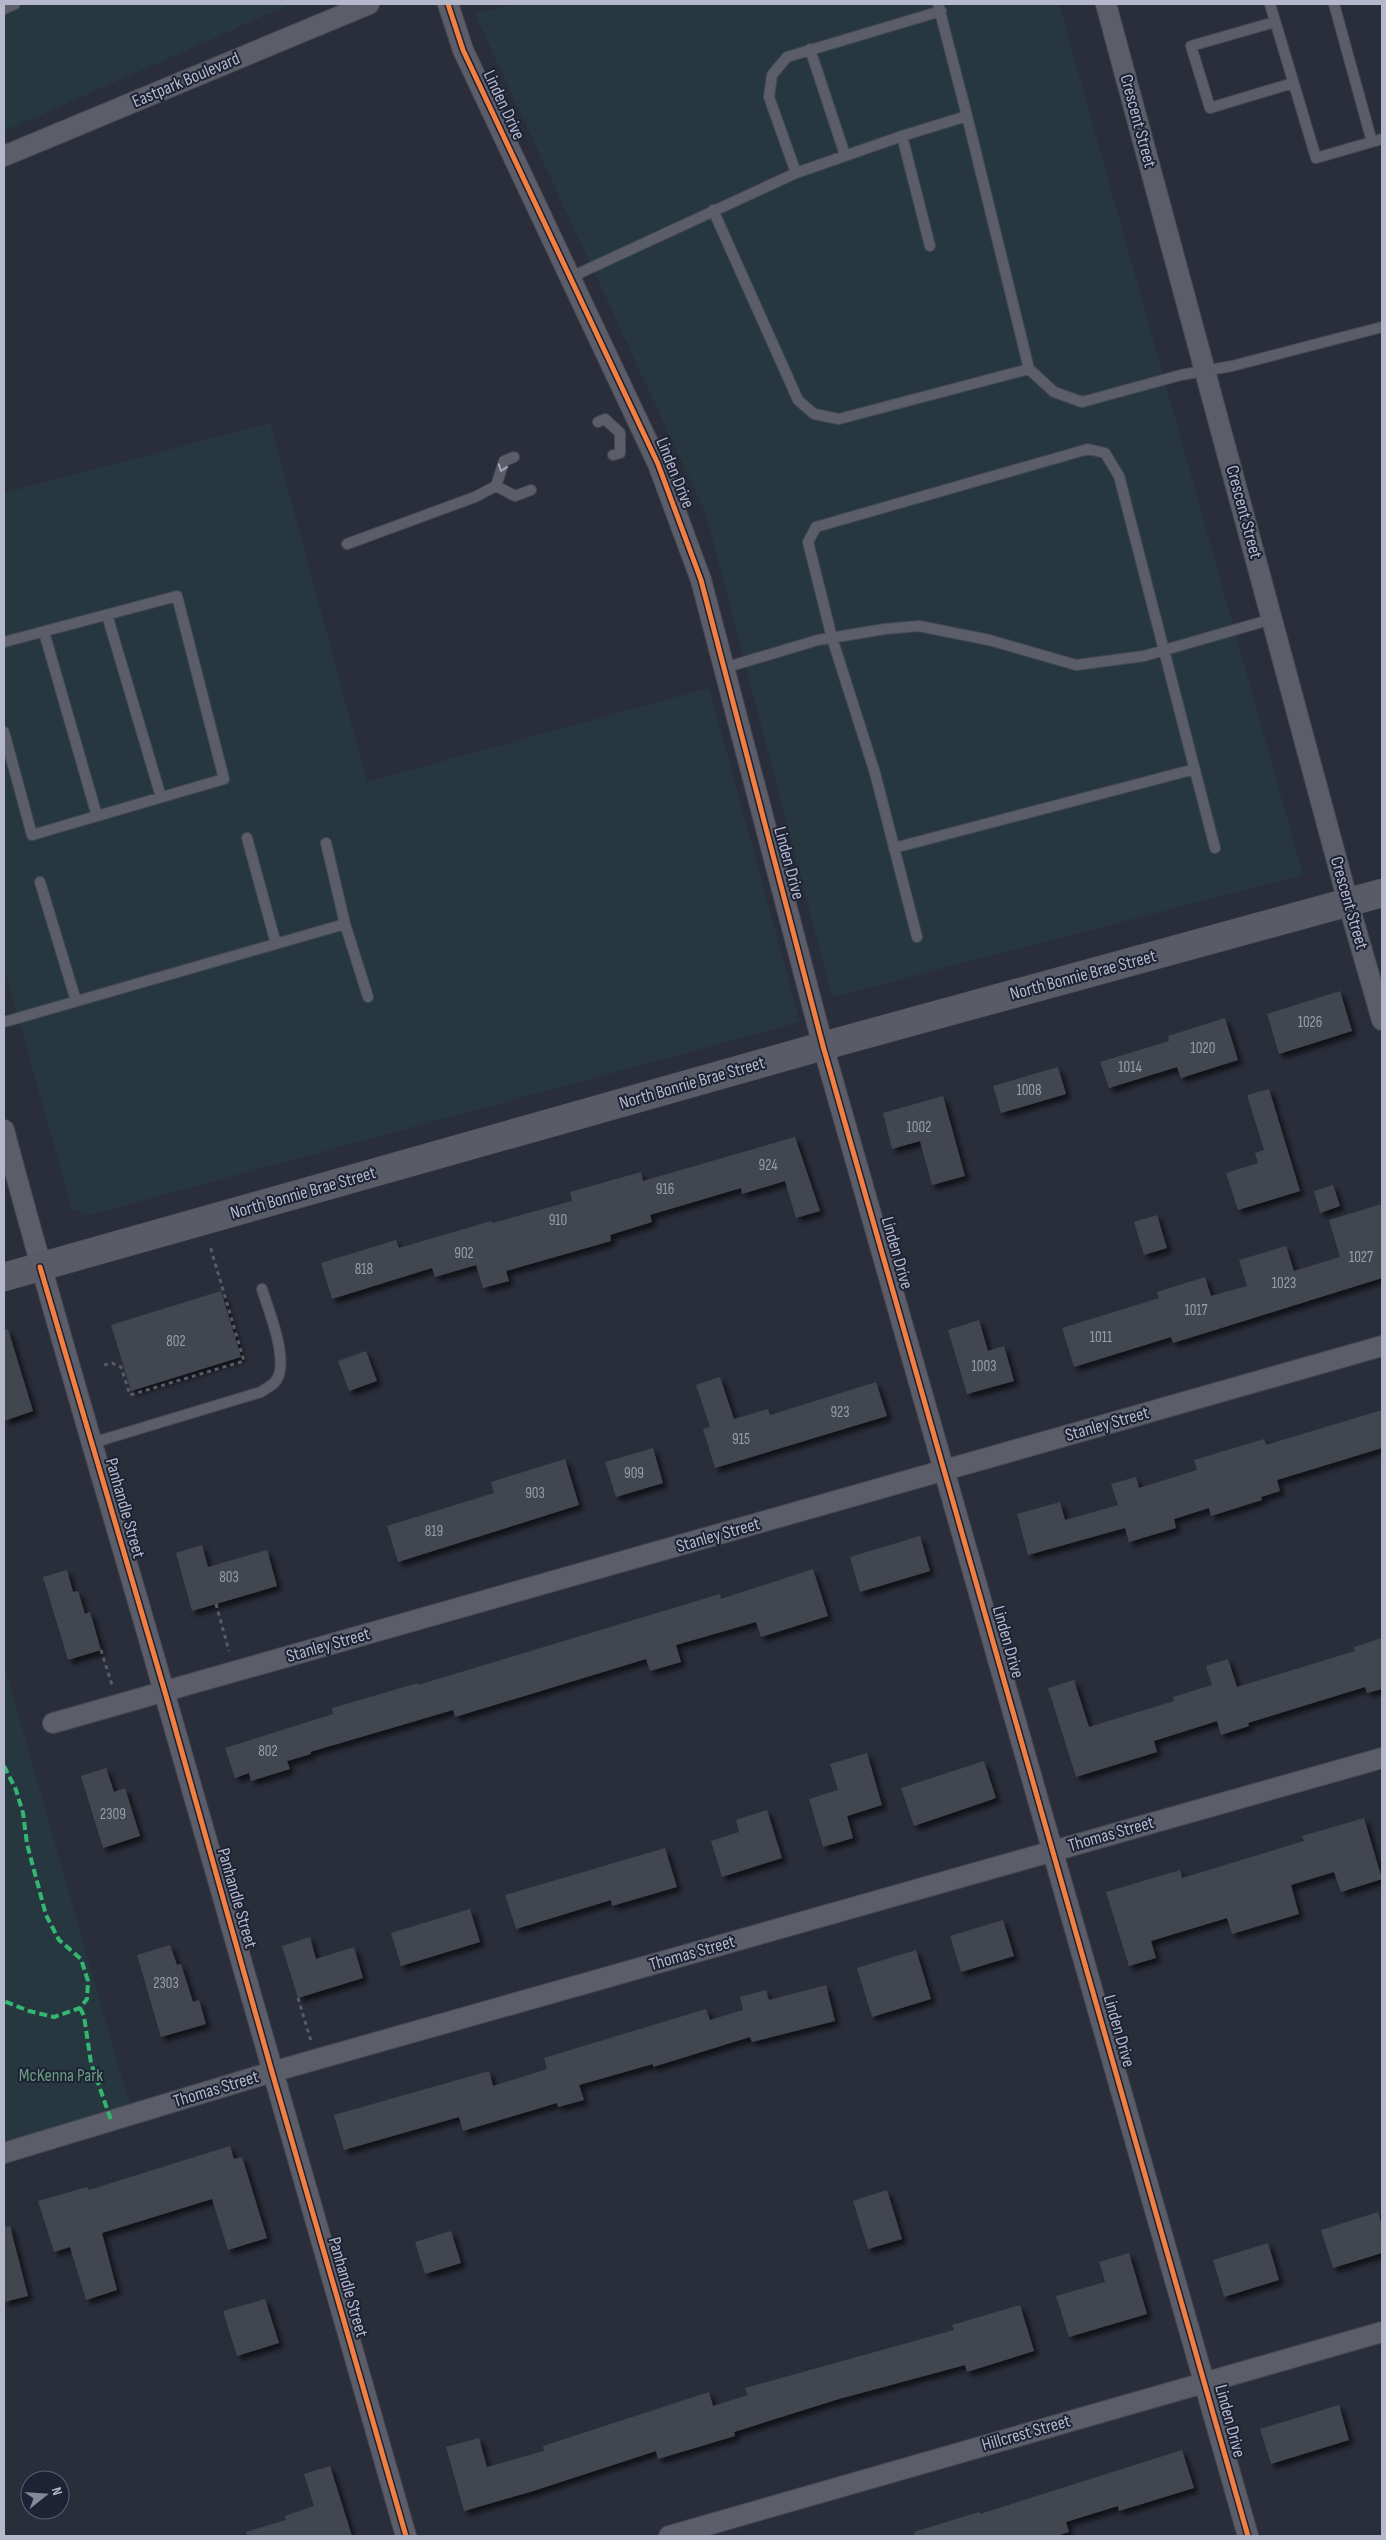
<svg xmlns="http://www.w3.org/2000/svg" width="1386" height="2540" viewBox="0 0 1386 2540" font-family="'Sofia Sans Condensed',sans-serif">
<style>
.green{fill:#273740}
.building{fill:#434650;filter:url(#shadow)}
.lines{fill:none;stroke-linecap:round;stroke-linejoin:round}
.lane-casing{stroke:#464953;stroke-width:12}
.street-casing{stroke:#464953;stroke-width:22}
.secondary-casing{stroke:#464953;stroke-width:29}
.path{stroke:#595c64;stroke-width:3;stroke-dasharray:4 4;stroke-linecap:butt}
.lane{stroke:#5b5d68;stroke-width:10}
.street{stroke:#5b5d68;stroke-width:20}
.secondary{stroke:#595b66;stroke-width:28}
.quiet{stroke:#33b770;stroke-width:4;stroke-dasharray:8 4;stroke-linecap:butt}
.cycleway-casing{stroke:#1d2235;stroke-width:8}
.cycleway{stroke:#f27e40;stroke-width:5}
.oneway{stroke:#a3a6b6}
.labels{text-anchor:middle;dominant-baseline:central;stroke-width:4;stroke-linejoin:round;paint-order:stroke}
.number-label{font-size:15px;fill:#989cac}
.street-label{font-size:18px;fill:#b5b8ca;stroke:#1d2235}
.park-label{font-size:18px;fill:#6c9c81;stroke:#1d2235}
</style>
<defs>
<filter id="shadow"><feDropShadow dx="4.5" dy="4.5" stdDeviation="2.5" flood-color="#0009"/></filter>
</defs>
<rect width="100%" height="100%" fill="#2a2e3a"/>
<path class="green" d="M4,4H291L4,131Z
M513,4H1059L1303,875L832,997L706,514L475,14Z
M270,423L367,782L709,688L800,1022L89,1215L72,1209L4,967V493Z
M4,1665L132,2114L4,2152Z"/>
<path class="building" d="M1340,991L1352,1031L1279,1054L1267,1014Z
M1225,1018L1238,1060L1181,1078L1177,1067L1109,1088L1100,1062L1169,1041L1168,1036Z
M1058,1067L1066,1094L1001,1113L993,1086Z
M1269,1089L1300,1191L1238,1210L1226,1173L1258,1163L1255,1153L1264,1150L1247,1095Z
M943,1096L965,1176L932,1185L920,1141L892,1149L883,1113Z
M795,1137L820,1211L796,1218L785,1181L742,1194L741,1188L650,1215L652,1222L610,1235L611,1241L506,1271L509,1281L483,1288L476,1265L435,1277L432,1268L332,1299L321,1263L396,1240L399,1248L481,1224L491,1221L492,1223L572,1201L570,1192L641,1172L643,1181Z
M1333,1185L1340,1206L1320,1213L1314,1191Z
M1382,1204V1278L1173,1343L1171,1337L1074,1367L1062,1328L1159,1298L1157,1292L1205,1277L1211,1296L1247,1286L1239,1260L1286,1246L1294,1271L1340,1257L1329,1220Z
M1157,1215L1167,1248L1144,1255L1134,1222Z
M221,1291L241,1357L131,1391L111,1325Z
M979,1320L988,1351L1004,1346L1014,1381L967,1394L948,1330Z
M8,1329L33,1411L4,1421V1330Z
M366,1351L377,1381L349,1391L338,1361Z
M720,1377L734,1419L768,1409L770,1415L876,1382L887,1416L715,1468L703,1429L710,1427L696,1385Z
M1382,1410V1448L1277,1480L1280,1491L1261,1497L1262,1500L1211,1516L1209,1508L1174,1519L1176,1528L1129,1542L1125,1528L1028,1555L1017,1514L1060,1502L1065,1520L1118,1505L1111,1484L1136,1477L1139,1488L1197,1470L1194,1460L1264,1439L1266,1445Z
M653,1448L663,1483L616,1497L605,1462Z
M565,1459L579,1505L398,1562L387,1526L494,1493L491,1482Z
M920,1536L930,1571L860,1592L850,1557Z
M202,1545L208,1567L267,1550L277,1586L192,1611L176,1553Z
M813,1569L828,1616L761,1637L756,1622L676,1645L681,1662L650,1671L646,1659L455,1717L453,1710L310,1752L311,1754L287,1761L290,1769L251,1781L249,1773L235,1778L225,1748L333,1714L332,1708L418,1683V1685L720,1594L721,1599Z
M67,1570L73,1592L78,1591L85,1614L90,1612L101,1650L68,1660L43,1577Z
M1382,1638V1689L1367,1693L1365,1687L1248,1723L1249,1726L1221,1735L1217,1721L1154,1741L1157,1752L1076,1777L1048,1688L1074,1680L1089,1727L1174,1701L1173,1697L1212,1685L1206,1666L1228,1659L1237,1687L1355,1651L1354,1647Z
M867,1753L882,1805L847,1816L853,1838L823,1847L809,1799L838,1790L830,1764Z
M984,1761L996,1798L914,1826L901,1788Z
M106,1768L114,1792L125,1788L140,1836L103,1848L81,1776Z
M767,1810L782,1858L722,1877L711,1841L739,1832L736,1820Z
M1364,1818L1382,1879L1341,1892L1334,1872L1291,1885L1299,1914L1232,1934L1227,1918L1151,1941L1156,1958L1129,1966L1106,1892L1180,1870L1182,1878L1304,1841L1302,1836Z
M665,1848L677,1887L612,1906L611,1900L516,1929L505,1895Z
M470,1909L480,1942L401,1966L391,1933Z
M1003,1920L1014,1956L961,1972L950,1936Z
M310,1937L316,1959L354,1947L363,1978L298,1998L282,1946Z
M170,1945L177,1965L181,1964L193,2002L199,2000L206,2024L161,2037L137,1955Z
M916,1950L931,1999L872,2017L857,1968Z
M826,1985L835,2021L752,2042L750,2037L653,2067V2064L579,2085L584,2100L558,2107L557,2103L463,2131L459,2117L344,2150L334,2115L489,2071L493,2086L547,2069L544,2058L706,2009L710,2020L743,2010L740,1997L766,1990L769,2000Z
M230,2146L234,2159L242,2157L267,2238L228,2250L212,2199L102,2233L117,2290L86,2300L70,2247L54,2252L38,2201L87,2187L89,2190Z
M887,2190L902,2239L868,2249L853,2201Z
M1378,2212L1382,2225V2253L1333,2268L1321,2230Z
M10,2226L28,2296L4,2302V2227Z
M451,2231L461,2263L425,2274L415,2242Z
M1268,2243L1279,2280L1224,2297L1213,2260Z
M1129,2253L1147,2314L1069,2337L1056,2296L1105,2282L1099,2262Z
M265,2299L279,2343L237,2356L223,2311Z
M1020,2305L1034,2351L967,2372L965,2365L839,2399L734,2432L735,2436L658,2459L656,2451L530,2492L464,2511L446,2447L479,2438L487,2467L544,2451L543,2446L709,2392L713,2406L748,2395L745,2388L954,2330L952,2325Z
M1339,2405L1349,2440L1271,2464L1260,2429Z
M1182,2450L1194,2488L1119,2511L1118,2506L1066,2522L1069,2532L1056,2536H915L914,2532L979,2512L980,2514Z
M330,2466L352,2536H247L246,2532L286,2520L285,2516L314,2506L304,2474Z"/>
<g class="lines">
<g class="lane-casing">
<path id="lane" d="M1270,4L1316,158L1382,139
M1334,4L1372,142
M4,9L15,4
M1275,22L1191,46L1210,108L1293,83
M810,49L845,155
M967,116L1029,369
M902,136L930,246
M796,173L769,97L772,75L787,57L941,11
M713,210L798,400L814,414L839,419L1029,369L1054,392L1082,402L1181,375L1232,366L1382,327
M571,277L796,173L902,136L967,116L938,4
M598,422L605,419L620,433V453L613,455
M496,486L515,496L531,490
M347,544L475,497L496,486L504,461L514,457
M107,615L161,797
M44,632L97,816
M4,642L177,596L224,779L32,835L4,732
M724,668L818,640L885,629L919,626L989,640L1076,665L1144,656L1272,619
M247,838L276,944
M326,843L345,924
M894,848L1195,769
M40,882L76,1001
M917,937L875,773L832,638L808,542L816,527L1088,449L1105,453L1119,476L1215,848
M4,1022L345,924L368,997
M92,1443L261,1392C265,1389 271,1386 274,1383C292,1366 268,1309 262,1289"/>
</g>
<g class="street-casing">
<path id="street" d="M448,4L463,50L658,464L701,580L823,1046L1248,2536
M1106,4L1348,902L1382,1020
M4,156L369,4
M4,1130C53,1317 110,1502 163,1688C245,1971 324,2254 406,2536
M53,1723L1382,1346
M4,2153L272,2072L1382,1758
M669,2536L1382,2332"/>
</g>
<g class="secondary-casing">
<path id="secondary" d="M4,1277L823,1046L1382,893"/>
</g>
<path class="path" d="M104,1365L112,1363L121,1367L130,1395L244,1361L210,1246
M216,1604L229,1651
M101,1650L112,1685
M298,1998L311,2041"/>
<use href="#lane" class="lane"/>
<use href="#street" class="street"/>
<use href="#secondary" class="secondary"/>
<path class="quiet" d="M4,1766L16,1790L23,1813L27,1844L46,1915L59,1940L81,1959L88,1981L87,1999L80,2008L54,2017L29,2011L4,2001
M80,2008L84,2016L91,2063L111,2120"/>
<g class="cycleway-casing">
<path id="cycleway" d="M448,4L463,50L658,464L701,580L823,1046L1248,2536
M40,1267L165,1692L272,2072L406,2536"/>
</g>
<use href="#cycleway" class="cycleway"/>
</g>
<defs><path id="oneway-chevron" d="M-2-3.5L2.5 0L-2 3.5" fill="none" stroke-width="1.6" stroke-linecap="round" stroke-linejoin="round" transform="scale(1.25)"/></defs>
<use class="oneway" href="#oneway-chevron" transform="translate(502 468) rotate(110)"/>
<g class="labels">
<g class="number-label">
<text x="1310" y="1022">1026</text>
<text x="1203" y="1048">1020</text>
<text x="1130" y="1067">1014</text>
<text x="1029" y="1090">1008</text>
<text x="919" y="1127">1002</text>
<text x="768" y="1165">924</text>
<text x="665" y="1189">916</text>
<text x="558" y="1220">910</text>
<text x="464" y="1253">902</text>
<text x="1361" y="1257">1027</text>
<text x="364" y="1269">818</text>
<text x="1284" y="1283">1023</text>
<text x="1196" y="1310">1017</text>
<text x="1101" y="1337">1011</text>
<text x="176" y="1341">802</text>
<text x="984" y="1366">1003</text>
<text x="840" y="1412">923</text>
<text x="741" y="1439">915</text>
<text x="634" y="1473">909</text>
<text x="535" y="1493">903</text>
<text x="434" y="1531">819</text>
<text x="229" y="1577">803</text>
<text x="268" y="1751">802</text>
<text x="113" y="1814">2309</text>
<text x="166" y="1983">2303</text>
</g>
<g class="street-label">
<text transform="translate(186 80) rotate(-23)">Eastpark Boulevard</text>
<text transform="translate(504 105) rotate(65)">Linden Drive</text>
<text transform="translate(1138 121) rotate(75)">Crescent Street</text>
<text transform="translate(675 473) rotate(68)">Linden Drive</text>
<text transform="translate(1244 512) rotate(75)">Crescent Street</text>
<text transform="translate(789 863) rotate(75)">Linden Drive</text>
<text transform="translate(1349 903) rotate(74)">Crescent Street</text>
<text transform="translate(1083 975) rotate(-15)">North Bonnie Brae Street</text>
<text transform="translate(692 1083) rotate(-16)">North Bonnie Brae Street</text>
<text transform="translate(303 1193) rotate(-16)">North Bonnie Brae Street</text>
<text transform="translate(897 1253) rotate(74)">Linden Drive</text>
<text transform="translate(1107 1424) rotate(-16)">Stanley Street</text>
<text transform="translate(125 1508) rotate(74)">Panhandle Street</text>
<text transform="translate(718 1535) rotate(-16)">Stanley Street</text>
<text transform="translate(1008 1642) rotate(74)">Linden Drive</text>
<text transform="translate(328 1645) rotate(-16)">Stanley Street</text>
<text transform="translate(1111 1834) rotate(-16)">Thomas Street</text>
<text transform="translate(237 1898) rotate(74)">Panhandle Street</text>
<text transform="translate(692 1953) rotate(-16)">Thomas Street</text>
<text transform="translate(1119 2031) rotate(74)">Linden Drive</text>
<text transform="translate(216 2089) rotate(-17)">Thomas Street</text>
<text transform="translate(348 2287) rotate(74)">Panhandle Street</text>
<text transform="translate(1230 2421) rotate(75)">Linden Drive</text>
<text transform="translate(1026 2433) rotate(-16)">Hillcrest Street</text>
</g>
<g class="park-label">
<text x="61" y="2075">McKenna Park</text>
</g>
</g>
<rect width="1386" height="2540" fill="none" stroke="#b5b8ca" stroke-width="10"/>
<g transform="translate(45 2495) rotate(73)"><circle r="24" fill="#1d2235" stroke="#5a5e71"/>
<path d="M0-4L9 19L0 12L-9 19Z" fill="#848898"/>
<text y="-8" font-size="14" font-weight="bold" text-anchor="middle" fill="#b5b8ca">N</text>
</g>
</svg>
